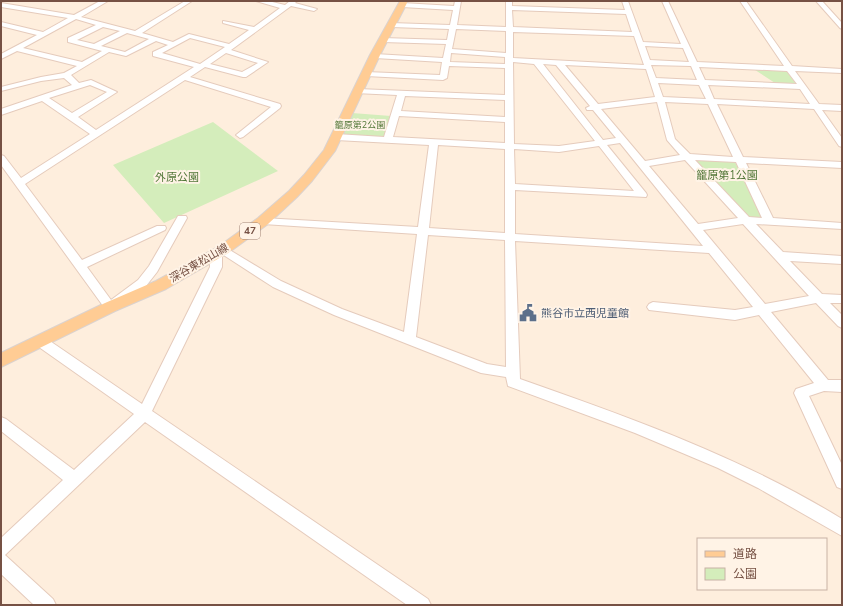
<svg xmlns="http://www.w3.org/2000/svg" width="843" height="606" viewBox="0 0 843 606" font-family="'Nunito Sans','Noto Sans JP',sans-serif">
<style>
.green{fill:#d4edbb}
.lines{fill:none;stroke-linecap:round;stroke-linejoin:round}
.minor-casing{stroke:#e5cbbc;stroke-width:2}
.major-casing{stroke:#dbd2ce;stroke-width:2}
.minor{fill:#fff;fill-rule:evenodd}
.major{fill:#ffcc94;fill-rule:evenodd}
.labels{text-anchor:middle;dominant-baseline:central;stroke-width:4;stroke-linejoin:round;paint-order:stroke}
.far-park-label{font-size:9px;fill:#527738;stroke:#fff3e6}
.shield{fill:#fff3e6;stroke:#9f8275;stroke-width:1}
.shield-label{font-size:10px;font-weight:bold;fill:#765144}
.park-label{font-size:11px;fill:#527738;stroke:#fff3e6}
.street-label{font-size:11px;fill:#765144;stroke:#fff3e6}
.service-label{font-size:11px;fill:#4e5e75;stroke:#fff3e6;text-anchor:start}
</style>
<rect width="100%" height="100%" fill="#feeedd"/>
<path class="green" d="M752,68L785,69L796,84L775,83Z
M352,113L391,116L384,138L341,134Z
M213,122L278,171L164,223L113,165Z
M695,160L735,162L763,218L746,217Z"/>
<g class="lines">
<g class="minor-casing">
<path id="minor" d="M100,1H108L81,17L135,31L185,1H192L142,33L173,42L189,34L229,44L249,30L223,23V21L254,27L280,8L256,1H268L285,5L290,1H297L295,3L317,9L314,11L291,6L231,50L268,62L246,77H243L205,67L190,77L280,104L281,106L280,108L243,137L240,138L236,135L271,107L185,80L25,184L82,260L157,226H165L166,228L165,230L87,267L111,300L138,280L149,266L178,216H186L187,218L157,272L146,286L114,310L110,312L106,310L1,165V155L4,156L21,178L90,134L42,101L1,115V109L72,85L64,78L41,81L1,91V87L41,77L64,73L77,66L17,51L1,59V54L37,35L1,26V22L43,32L68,18L1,7V3L74,15ZM76,19L96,25L68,38V42L102,51L82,62L23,48ZM103,27L120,31L94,44L77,40ZM127,33L149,39L125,52L101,46ZM190,38L225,47L200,64L162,53ZM156,41L168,45L153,52V56L194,67L96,130L78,117L117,92L91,80L79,83L71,75L109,52L126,56ZM226,53L258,63L242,72L210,64ZM90,85L107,92L72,113L49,98Z
M455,1H461L457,25L506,27V1H512V6L625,10L622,1H628L643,42L681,44L662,1H668L697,62L784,66L740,1H746L792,66L842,69V73L795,71L819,104L842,105V111L822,110L842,138V147L839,146L814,109L717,104L743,157L842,162V168L746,163L773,218L842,223V229L756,224L783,252L842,256V264L790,261L822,294L842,295V303H830L842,315V328L838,326L816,303L771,312L828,380H842V392L824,391L809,396L842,465V489L837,487L794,393L796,389L814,383L759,315L735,320L649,310L647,307L649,304L653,302L735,310L753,307L709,253L515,241L520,379C631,418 741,457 842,519V536L758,488L718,468L635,433L508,386L506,377L481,373L334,315L273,287L222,254V267L152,411L428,599L431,605H407L145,422L5,555L53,599L56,605H34L1,574V538L63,480L1,431V417L6,419L74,470L134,414L36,345L34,341L36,337L40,336L44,337L142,404L210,267V254L212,251H218L219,247L223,246L281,281L342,309L404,332L417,234L263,224L258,221L263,218L418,227L429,145L336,140L332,137L336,134L384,137L397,95L355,93L354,91L358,89L505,95V68L449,66L447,78L443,80L366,76L362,74L366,72L440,75L442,62L375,58L371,56L375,54L443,58L446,44L383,42L379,40L383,38L447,40L449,29L391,27L388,25L391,23L450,25L453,10L402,7L399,5L402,3L454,6ZM512,10L626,14L632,32L513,27ZM456,29L506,31V53L452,49ZM513,32L634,36L644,65L513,58ZM645,46L683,48L689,62L650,60ZM451,53L505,57V64L450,62ZM513,62L534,64L595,141L559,146L514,144ZM543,64L556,65L590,106L586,108L587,110H593L616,138L603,140ZM565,65L646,69L655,97L598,104ZM651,65L691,66L697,80L656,78ZM699,67L787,71L797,84L705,80ZM658,83L699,85L706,99L663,97ZM708,85L800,89L810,104L714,99ZM405,96L505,100V117L401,111ZM657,102L667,140L680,155L645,161L601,109ZM665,102L708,104L733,157L690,154L675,139ZM399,116L505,122V143L393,137ZM620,143L703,246L515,234V190L646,197L647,195L646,193L607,145ZM438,145L505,149V233L429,228ZM599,146L634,191L515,184L514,149L559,152ZM685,160L738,218L698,224L649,166ZM695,160L736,162L762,218L749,217ZM743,224L809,296L765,304L703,230ZM428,235L505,240L506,367L487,364L416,337Z
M816,1H822L842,23V29L840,28Z"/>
</g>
<g class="major-casing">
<path id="major" d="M400,1H408L380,55L335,151L312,181L297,197L268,224L228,253L166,289L115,311L1,367V353L105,303L156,281L218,247L258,218L289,191L304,175L324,150L370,55Z"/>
</g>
<use href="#minor" class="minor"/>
<use href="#major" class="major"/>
</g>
<defs>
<g id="civic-bare" transform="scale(1.38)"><path d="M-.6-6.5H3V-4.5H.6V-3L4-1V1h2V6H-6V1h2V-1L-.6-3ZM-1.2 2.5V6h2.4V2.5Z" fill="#5c6f8a" stroke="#fff3e6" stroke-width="2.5" paint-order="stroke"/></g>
</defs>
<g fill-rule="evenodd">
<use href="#civic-bare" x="528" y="313"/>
</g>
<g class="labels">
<g class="far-park-label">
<text x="360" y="125">籠原第2公園</text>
</g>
<rect class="shield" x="240" y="223" width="20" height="16" rx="3"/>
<g class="shield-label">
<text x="250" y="231">47</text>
</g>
<g class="park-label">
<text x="727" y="175">籠原第1公園</text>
<text x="177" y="177">外原公園</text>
</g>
<g class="street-label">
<text transform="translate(199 263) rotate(-30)">深谷東松山線</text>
</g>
<g class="service-label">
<text x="541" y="313">熊谷市立西児童館</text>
</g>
</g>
<rect width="843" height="606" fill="none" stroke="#765144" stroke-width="4"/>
<rect x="697" y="538" width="130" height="52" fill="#fff3e6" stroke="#c8b2a5"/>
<rect x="705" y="551" width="20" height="6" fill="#ffcc94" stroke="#c8b2a5"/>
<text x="733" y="558" font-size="12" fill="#765144">道路</text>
<rect x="705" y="568" width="20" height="12" fill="#d4edbb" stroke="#c8b2a5"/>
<text x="733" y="578" font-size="12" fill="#765144">公園</text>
</svg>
